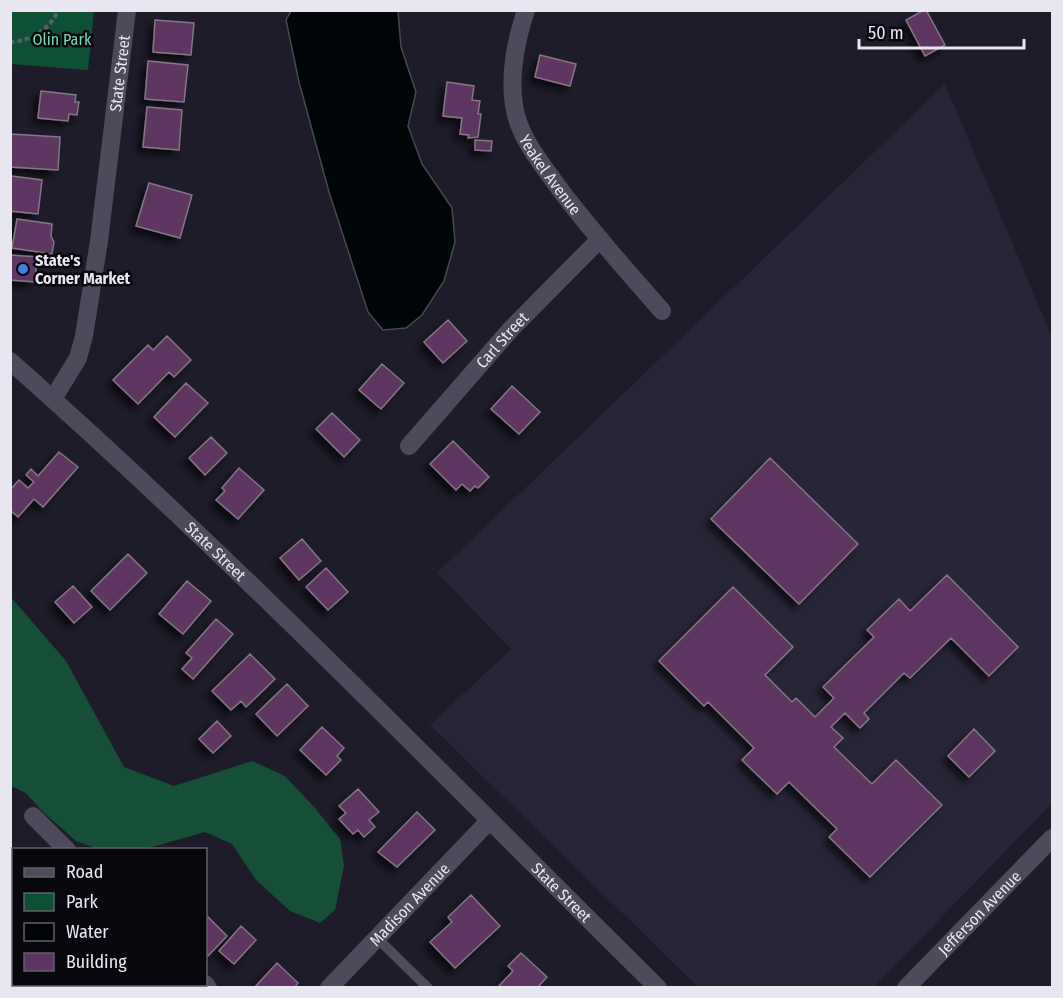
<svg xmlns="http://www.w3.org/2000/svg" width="1063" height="998" viewBox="0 0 1063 998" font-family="'Fira Sans Condensed',sans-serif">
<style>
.built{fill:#292539}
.green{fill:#0e5036}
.forest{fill:#154f37}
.water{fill:#000607;stroke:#464a4d;stroke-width:1.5}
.building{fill:#5e3462;stroke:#847685;stroke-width:1.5;filter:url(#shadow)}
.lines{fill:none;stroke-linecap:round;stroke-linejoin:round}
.path{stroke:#5f5d6b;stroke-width:4;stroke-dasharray:4.5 3;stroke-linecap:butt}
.lane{stroke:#4d4a5b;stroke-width:10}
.street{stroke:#4d4a5b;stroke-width:18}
.secondary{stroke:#4d4a5b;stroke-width:18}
.shop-dot{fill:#3f7fe0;stroke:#08070d;stroke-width:2}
.labels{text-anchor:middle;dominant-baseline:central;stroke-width:5;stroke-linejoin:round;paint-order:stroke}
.park-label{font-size:16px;fill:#73dbaa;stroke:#08070d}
.street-label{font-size:16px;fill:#e8e7f1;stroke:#08070d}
.poi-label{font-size:16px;font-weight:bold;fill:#e8e7f1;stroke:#08070d;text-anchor:start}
</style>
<defs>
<filter id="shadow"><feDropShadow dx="-5.5" dy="5.5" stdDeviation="3" flood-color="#0009"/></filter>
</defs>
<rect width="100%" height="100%" fill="#1e1b2a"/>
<path class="built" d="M945,84L1052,337V803L874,987H698L430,725L511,649L437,573Z"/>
<path class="green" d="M10,11H94L88,70L11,64Z"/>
<path class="forest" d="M10,596L66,661L124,767L174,786L252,761L285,776L314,807L340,839L344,866L335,910L320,923L290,911L256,880L232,844L205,832L145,849H98L76,841L43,812L26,793L11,786Z
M10,916L14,919V984L133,985L132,987H11Z"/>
<path class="water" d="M291,11H398L401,47L416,92L408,126L422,164L452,208L455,242L444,281L422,315L406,328L383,330L368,312L329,192L299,82L286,20Z"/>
<path class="building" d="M924,10H926L945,45L925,56L906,20Z
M155,20L194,23L191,55L153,52Z
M540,55L576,64L570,86L535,77Z
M148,61L188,65L184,102L145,99Z
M447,82L474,86L472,100L480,101L478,114H481L478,137L468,138L469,135L460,134L462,118L443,116Z
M41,91L76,95L75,102H79L77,115L69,114L68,121L38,118Z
M147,107L182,110L179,150L143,147Z
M10,134L60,137L58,170L10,167Z
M475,140L492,141L491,151L475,150Z
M11,176L42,180L38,214L10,211Z
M149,183L192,195L180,238L136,226Z
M17,219L52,224L51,236L54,242L52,254L12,248Z
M10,255L37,257L35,282L10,280Z
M448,320L467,341L443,363L424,342Z
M167,336L191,360L174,377L169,372L138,404L113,380L148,345L153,350Z
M382,364L404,383L381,409L359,390Z
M186,383L208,403L175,437L154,417Z
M512,386L540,412L519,434L491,409Z
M332,413L360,440L344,457L316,429Z
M211,437L227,453L205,475L189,458Z
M453,441L489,477L478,488L475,486L470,491L462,484L456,490L430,464Z
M59,452L78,467L43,507L34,499L18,517L10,510V490L19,480L28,488L34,482L26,475L31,469L38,476Z
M770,458L858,544L799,604L711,519Z
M239,468L264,490L238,519L216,500L225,491L222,488Z
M302,539L321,561L299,580L280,558Z
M128,554L147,573L110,610L91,591Z
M326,568L348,592L328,610L306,587Z
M947,575L1018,647L989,676L951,638L910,678L904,673L864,713L869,719L860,728L845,713L831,727L843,738L834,747L872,784L896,760L942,805L870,877L829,837L837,829L789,782L777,794L742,760L754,748L708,702L704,706L659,661L733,587L793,647L765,675L792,702L796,698L815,717L834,698L823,687L874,637L867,630L899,599L910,611Z
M187,581L211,601L183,634L159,614Z
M73,586L92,607L74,623L55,602Z
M216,619L233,634L193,679L182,669L192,658L186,653Z
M250,654L275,679L246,707L241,701L231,710L212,691Z
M287,684L308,706L277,736L256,714Z
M217,721L231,736L213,753L199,739Z
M322,727L344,748L337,756L341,760L326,775L300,750Z
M974,729L995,751L969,777L948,756Z
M358,789L379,812L369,820L375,827L364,837L358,830L353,834L339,819L346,813L339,806Z
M417,812L435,830L397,867L378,852Z
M471,895L500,926L455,968L430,942L452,922L448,917Z
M206,915L227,936L208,956L206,954Z
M241,926L256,940L234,964L219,951Z
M521,953L547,977L537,988H497L513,971L508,966Z
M277,963L298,983L294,988H254Z"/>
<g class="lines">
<path class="path" d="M10,42C29,42 52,28 58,10"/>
<path class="lane" d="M377,938L428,988"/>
<g class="street">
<path id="s1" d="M526,10C516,41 509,73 514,105C518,136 541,163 559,188C591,231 627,271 662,311"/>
<path id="s2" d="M53,399L78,358L84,336L99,241L127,10"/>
<path id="s3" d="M409,446L511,329L600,239"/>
<path d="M33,816L67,850"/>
<path d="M205,984L208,988"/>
<path id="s4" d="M906,988L1052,838"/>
</g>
<g class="secondary">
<path id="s5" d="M10,361C235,560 444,776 658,988"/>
<path id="s6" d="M329,988L489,821"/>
</g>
</g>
<circle class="shop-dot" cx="23" cy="269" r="6"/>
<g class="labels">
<g class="park-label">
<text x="62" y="39">Olin Park</text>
</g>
<g class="street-label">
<text stroke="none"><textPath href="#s2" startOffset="336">State Street</textPath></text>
<text stroke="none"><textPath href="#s1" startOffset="176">Yeakel Avenue</textPath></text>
<text stroke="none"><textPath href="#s3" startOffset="141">Carl Street</textPath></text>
<text stroke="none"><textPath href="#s5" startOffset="280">State Street</textPath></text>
<text stroke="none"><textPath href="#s5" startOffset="766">State Street</textPath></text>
<text stroke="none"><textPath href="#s6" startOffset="116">Madison Avenue</textPath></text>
<text stroke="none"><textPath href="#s4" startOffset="105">Jefferson Avenue</textPath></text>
</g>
<g class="poi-label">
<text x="35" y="260">State's<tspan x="35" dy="18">Corner Market</tspan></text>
</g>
</g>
<rect width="1063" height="998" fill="none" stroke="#e8e7f1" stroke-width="24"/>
<rect x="12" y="848" width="195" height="138" fill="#08070d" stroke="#626168" stroke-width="1.5"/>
<rect x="24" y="868" width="30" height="9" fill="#4d4a5b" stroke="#626168" stroke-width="1.5"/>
<text x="66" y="878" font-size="18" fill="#e8e7f1">Road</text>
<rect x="24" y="893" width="30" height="18" fill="#0e5036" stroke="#626168" stroke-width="1.5"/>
<text x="66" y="908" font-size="18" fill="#e8e7f1">Park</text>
<rect x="24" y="923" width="30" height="18" fill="#000607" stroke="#626168" stroke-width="1.5"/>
<text x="66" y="938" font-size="18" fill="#e8e7f1">Water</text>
<rect x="24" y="953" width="30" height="18" fill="#5e3462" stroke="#626168" stroke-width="1.5"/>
<text x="66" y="968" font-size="18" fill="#e8e7f1">Building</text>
<path d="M859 39v9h165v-9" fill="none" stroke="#e8e7f1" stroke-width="3"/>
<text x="868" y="39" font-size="18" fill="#e8e7f1" stroke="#08070d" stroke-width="4.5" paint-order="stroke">50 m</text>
</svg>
